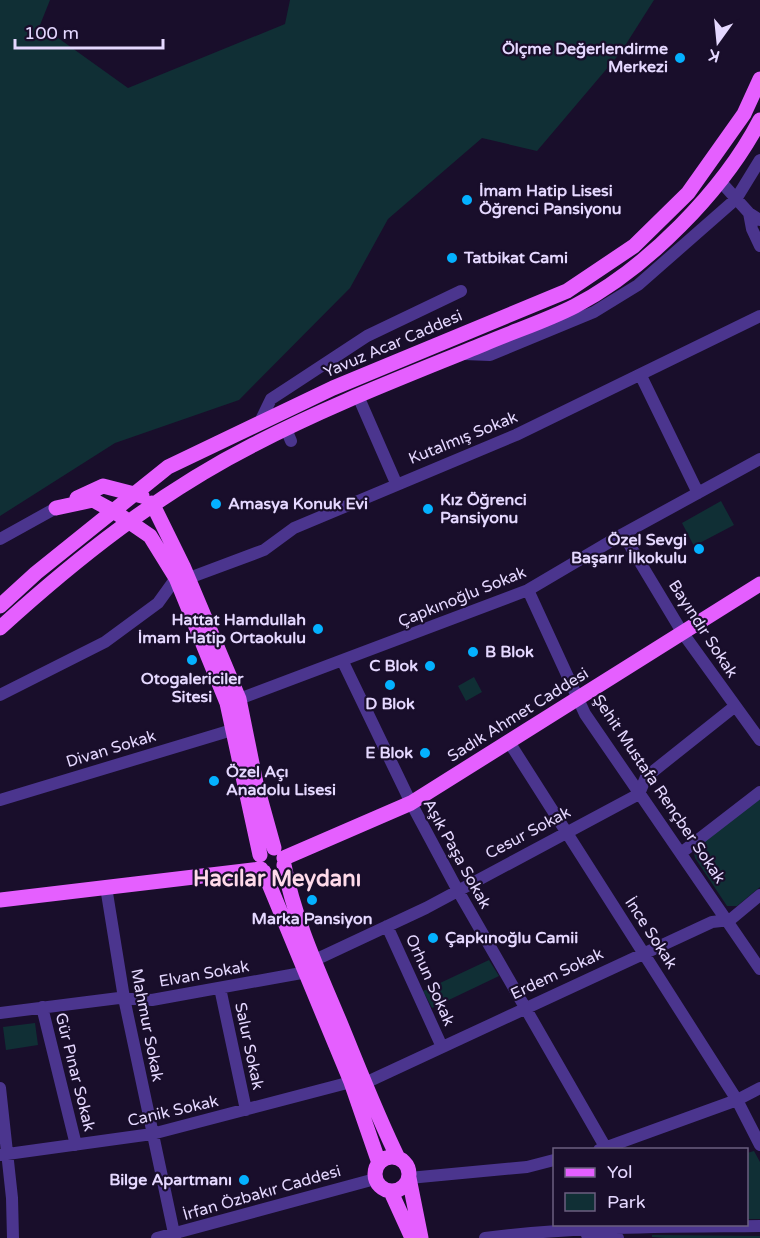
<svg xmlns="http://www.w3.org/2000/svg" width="760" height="1238" viewBox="0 0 760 1238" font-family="'Varela Round',sans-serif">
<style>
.green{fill:#102f35}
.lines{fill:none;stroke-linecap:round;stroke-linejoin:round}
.minor{stroke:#4b358e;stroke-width:12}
.major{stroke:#e55fff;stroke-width:15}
.poi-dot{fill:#04b1ff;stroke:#190e2b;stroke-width:2}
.labels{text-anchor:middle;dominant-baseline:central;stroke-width:4.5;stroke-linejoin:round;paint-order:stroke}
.poi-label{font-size:16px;font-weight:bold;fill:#e5d8ff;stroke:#190e2b;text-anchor:start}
.street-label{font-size:16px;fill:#e5d8ff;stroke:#190e2b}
.district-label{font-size:22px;font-weight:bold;fill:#ffdaea;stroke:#190e2b}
</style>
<rect width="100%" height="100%" fill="#190e2b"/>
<path class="green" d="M0,0H50L40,25L128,88L285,24L290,0H654L621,52L537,151L482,138L388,219L350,288L239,400L115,443L0,516Z
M721,501L734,525L694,546L682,523Z
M474,677L482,692L466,701L458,686Z
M760,798V887L737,906H727L695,858L693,850Z
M489,960L499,976L432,1008L423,991Z
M35,1023L38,1045L6,1050L3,1027Z
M754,1151L760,1162V1219H747V1153Z
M652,1235L760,1236V1238H665L652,1237Z"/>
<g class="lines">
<path class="minor" d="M721,182L749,213L760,220
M749,213L752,229L760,246
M464,354L490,355L594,312L638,285L736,199L760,160
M641,376L698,493
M358,396L396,483
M259,424L271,399L297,382L367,336L461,291
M286,429L291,441
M623,534L682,632L760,740
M0,539L56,508
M528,590L585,714L760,969
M343,662L411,803L457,889L607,1150
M0,695L105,642L158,603L176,578H189L264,550L294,528L516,435L760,316
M231,702L528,590L623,534L760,459
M509,742L737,1100L760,1145
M0,800L232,730
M681,853L760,792
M106,887L124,998L175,1238
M387,926L442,1047
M315,960L426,908L639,794L646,777L734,707
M220,988L246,1110
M42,1007L76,1145
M0,1013L119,998L152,1000L307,972
M365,1083L712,922L730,920L760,895
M0,1088L12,1198L13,1238
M599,1150L737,1100L760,1088
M0,1155L152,1134L351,1082
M409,1178L527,1167L554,1160
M587,1235L618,1238
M157,1238L375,1179
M485,1238C577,1226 668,1227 760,1226"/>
<path class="major" d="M77,498L103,486L142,496
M152,503L183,566L239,699L256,783L274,848
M56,508L93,500L115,512L150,536L176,578L227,703L260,855
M0,606L36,573L168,467L333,388L567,291L634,246L688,193L744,114L760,79
M0,628C77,558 159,493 253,445C327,406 406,376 484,344C514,331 546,321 575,306C646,269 723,191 760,120
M284,858L411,803L760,584
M284,865C294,918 318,970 339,1020C358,1066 376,1113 398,1158
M264,872L351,1082L379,1163
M0,900L261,869
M375 1174a17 17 0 1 1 34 0a17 17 0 1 1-34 0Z
M409,1178L421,1238
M391,1192L412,1238"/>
</g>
<g class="poi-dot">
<circle cx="680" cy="58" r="6"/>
<circle cx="467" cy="200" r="6"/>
<circle cx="452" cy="258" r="6"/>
<circle cx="216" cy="504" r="6"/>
<circle cx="428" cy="509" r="6"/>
<circle cx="699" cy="549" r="6"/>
<circle cx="318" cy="629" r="6"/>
<circle cx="473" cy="652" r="6"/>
<circle cx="192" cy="660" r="6"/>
<circle cx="430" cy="666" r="6"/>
<circle cx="390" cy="685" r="6"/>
<circle cx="425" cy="753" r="6"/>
<circle cx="214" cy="781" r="6"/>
<circle cx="312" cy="900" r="6"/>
<circle cx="433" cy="938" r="6"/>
<circle cx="244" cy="1180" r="6"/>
</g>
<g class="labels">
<g class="poi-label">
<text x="668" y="49" text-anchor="end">Ölçme Değerlendirme<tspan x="668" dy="18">Merkezi</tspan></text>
<text x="479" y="191">İmam Hatip Lisesi<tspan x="479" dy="18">Öğrenci Pansiyonu</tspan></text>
<text x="464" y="258">Tatbikat Cami</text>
<text x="440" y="500">Kız Öğrenci<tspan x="440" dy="18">Pansiyonu</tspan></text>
<text x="228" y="504">Amasya Konuk Evi</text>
<text x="687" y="540" text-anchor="end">Özel Sevgi<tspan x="687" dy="18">Başarır İlkokulu</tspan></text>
<text x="306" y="620" text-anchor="end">Hattat Hamdullah<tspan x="306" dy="18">İmam Hatip Ortaokulu</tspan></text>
<text x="485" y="652">B Blok</text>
<text x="418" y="666" text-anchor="end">C Blok</text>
<text x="192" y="679" text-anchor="middle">Otogalericiler<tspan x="192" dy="18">Sitesi</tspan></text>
<text x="390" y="704" text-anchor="middle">D Blok</text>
<text x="413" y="753" text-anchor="end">E Blok</text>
<text x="226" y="772">Özel Açı<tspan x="226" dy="18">Anadolu Lisesi</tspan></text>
<text x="312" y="919" text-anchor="middle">Marka Pansiyon</text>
<text x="445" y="938">Çapkınoğlu Camii</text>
<text x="232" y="1180" text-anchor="end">Bilge Apartmanı</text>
</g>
<g class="street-label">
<text transform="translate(393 344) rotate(-23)">Yavuz Acar Caddesi</text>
<text transform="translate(463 438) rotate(-22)">Kutalmış Sokak</text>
<text transform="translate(462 597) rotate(-22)">Çapkınoğlu Sokak</text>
<text transform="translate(703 629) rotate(57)">Bayındır Sokak</text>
<text transform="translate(518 715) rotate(-32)">Sadık Ahmet Caddesi</text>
<text transform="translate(111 749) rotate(-17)">Divan Sokak</text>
<text transform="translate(659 789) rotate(56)">Şehit Mustafa Rençber Sokak</text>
<text transform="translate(528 833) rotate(-28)">Cesur Sokak</text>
<text transform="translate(457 854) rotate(61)">Aşık Paşa Sokak</text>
<text transform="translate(651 933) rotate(57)">İnce Sokak</text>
<text transform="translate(204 974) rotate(-10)">Elvan Sokak</text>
<text transform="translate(557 974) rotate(-25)">Erdem Sokak</text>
<text transform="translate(430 980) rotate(66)">Orhun Sokak</text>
<text transform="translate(147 1025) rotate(79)">Mahmur Sokak</text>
<text transform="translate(249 1046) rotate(78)">Salur Sokak</text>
<text transform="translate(75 1072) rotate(76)">Gür Pınar Sokak</text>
<text transform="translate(173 1111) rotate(-13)">Canik Sokak</text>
<text transform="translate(262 1193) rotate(-16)">İrfan Özbakır Caddesi</text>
</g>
<g class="district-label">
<text x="277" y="879">Hacılar Meydanı</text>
</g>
</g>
<rect x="553" y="1148" width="195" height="78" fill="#190e2b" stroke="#6b5f80" stroke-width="1.5"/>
<rect x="565" y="1168" width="30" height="9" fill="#e55fff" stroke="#6b5f80" stroke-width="1.5"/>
<text x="607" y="1178" font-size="18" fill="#e5d8ff">Yol</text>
<rect x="565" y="1193" width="30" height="18" fill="#102f35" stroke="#6b5f80" stroke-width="1.5"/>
<text x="607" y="1208" font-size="18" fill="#e5d8ff">Park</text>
<g transform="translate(718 42) rotate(195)" stroke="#190e2b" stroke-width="4.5" paint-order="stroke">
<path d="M0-4.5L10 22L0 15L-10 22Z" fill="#e5d8ff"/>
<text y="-9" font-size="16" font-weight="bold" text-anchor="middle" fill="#e5d8ff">K</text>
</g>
<path d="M15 39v9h148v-9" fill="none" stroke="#e5d8ff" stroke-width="3"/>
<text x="24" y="39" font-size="18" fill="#e5d8ff" stroke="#190e2b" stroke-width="4.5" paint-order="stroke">100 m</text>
</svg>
